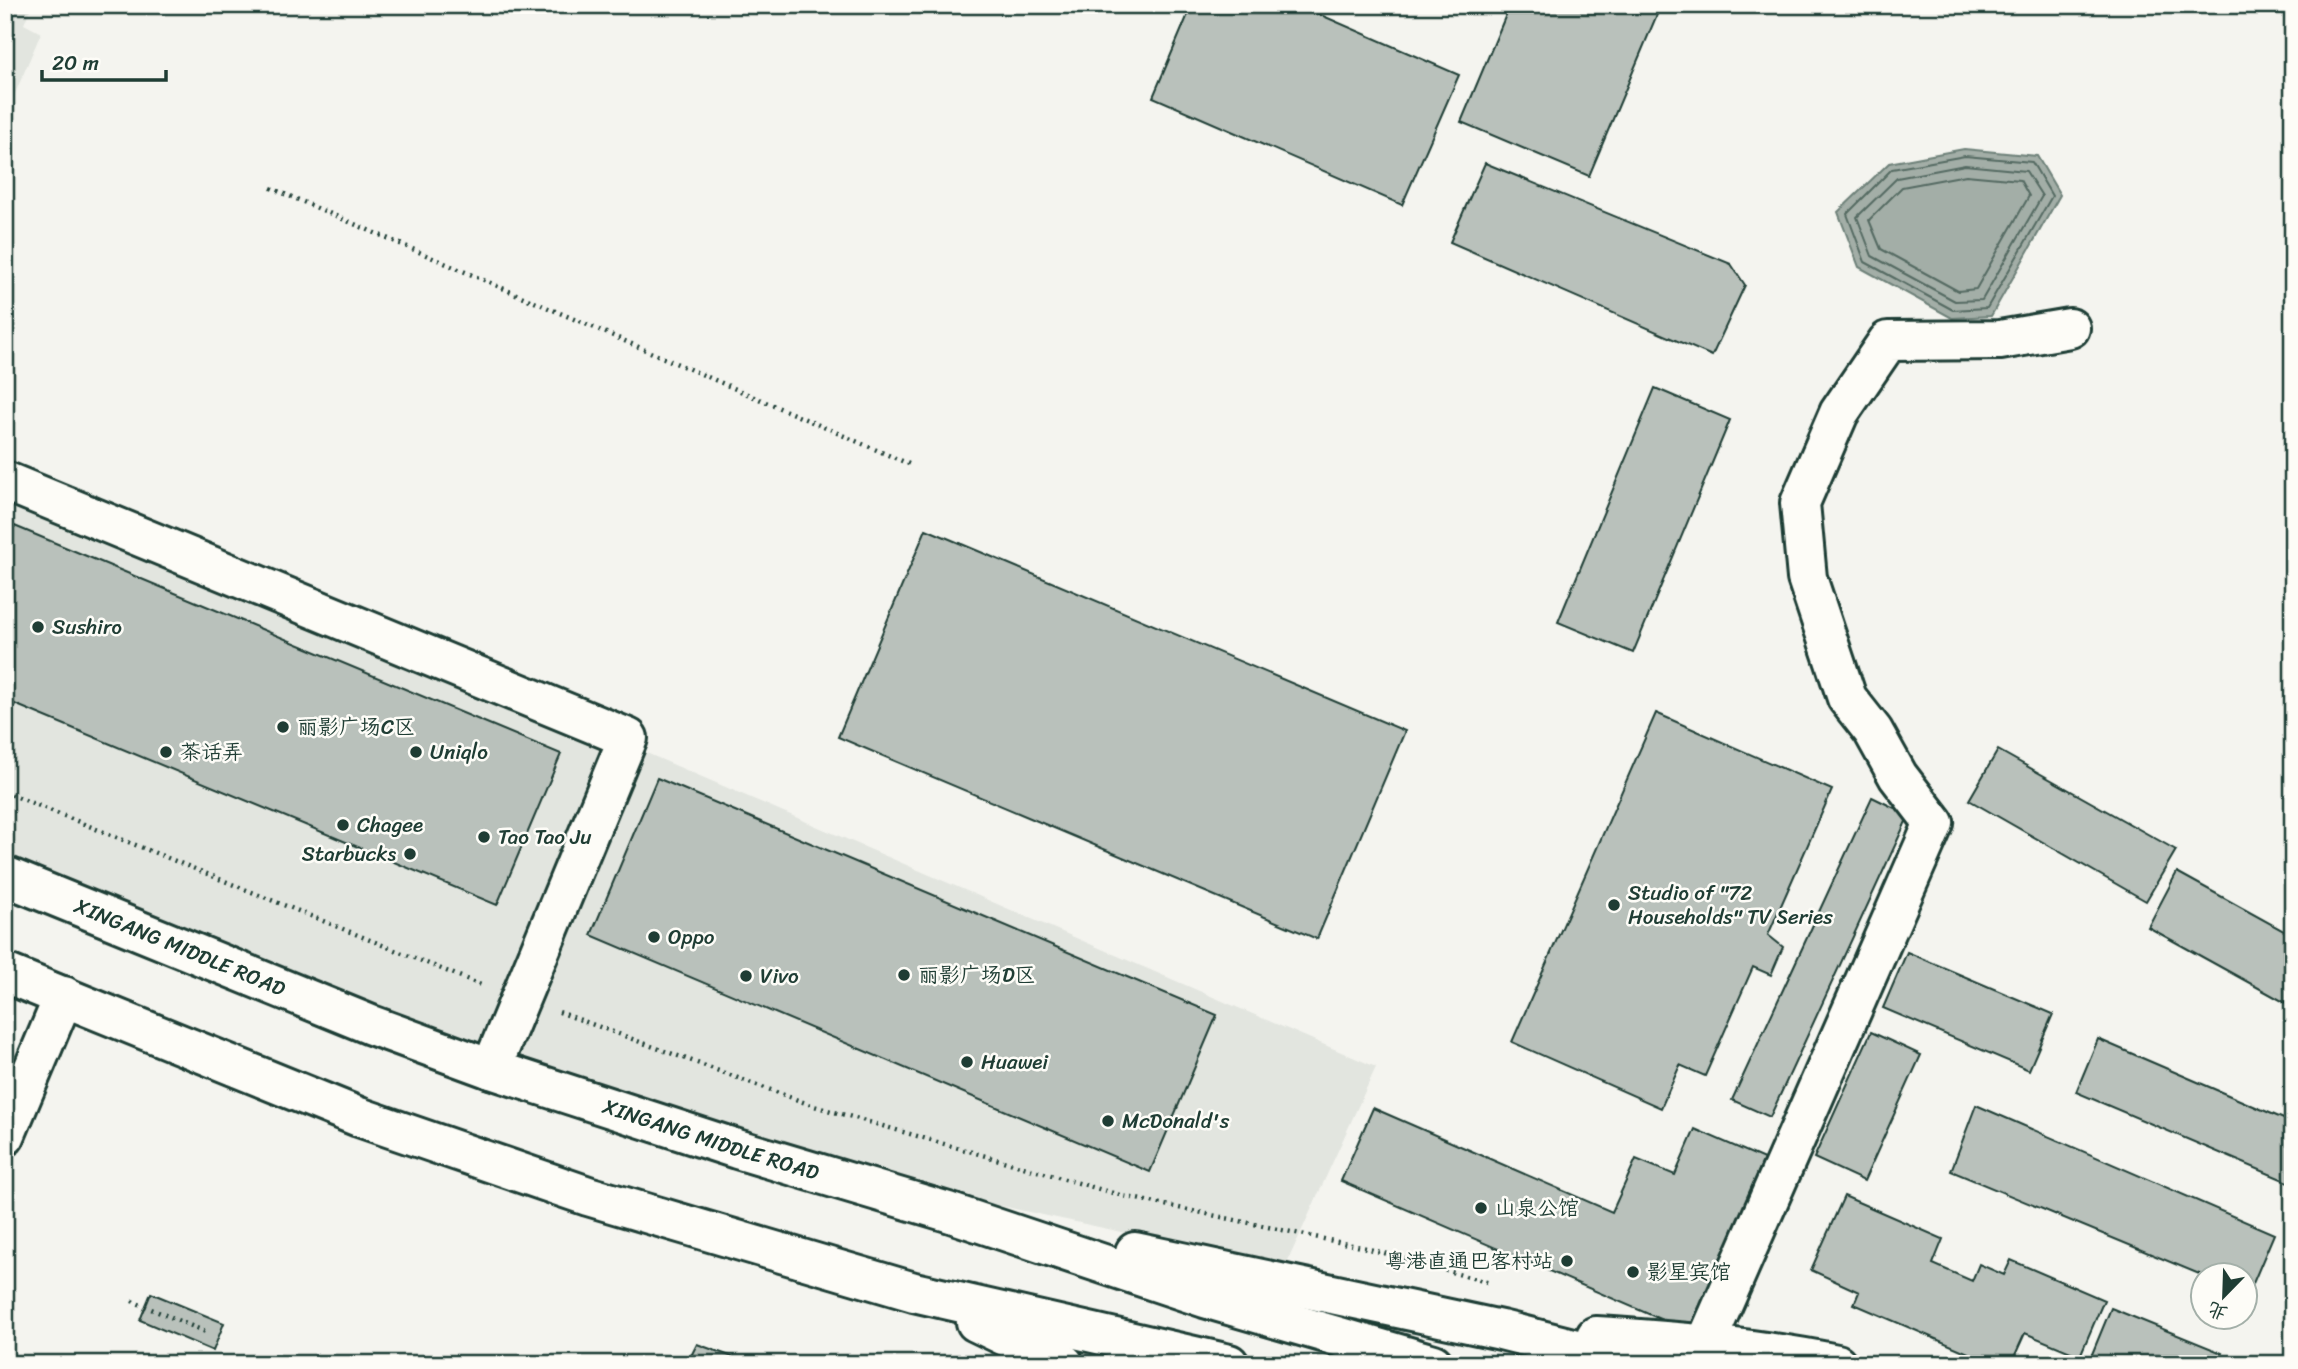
<svg xmlns="http://www.w3.org/2000/svg" width="2298" height="1369" viewBox="0 0 2298 1369" font-family="Sriracha,'LXGW WenKai TC',sans-serif">
<style>
.built{fill:#e2e5df}
.water{fill:#a3aea7;stroke:#6e8179;stroke-width:2}
.lines{fill:none;stroke-linecap:round;stroke-linejoin:round}
.shore{stroke:#546a62;stroke-width:2}
.building{fill:#b9c1bb;stroke:#1f3d34;stroke-width:2}
.minor-casing{stroke:#1f3d34;stroke-width:44}
.major-casing{stroke:#1f3d34;stroke-width:44}
.path{stroke:#1f3d34;stroke-width:4.5;stroke-dasharray:2 5;stroke-linecap:butt}
.minor{stroke:#fdfcf7;stroke-width:38}
.major{stroke:#fdfcf7;stroke-width:38}
.poi-dot{fill:#1f3d34;stroke:#fdfcf7;stroke-width:2.5}
.labels{text-anchor:middle;dominant-baseline:central;stroke-width:5;stroke-linejoin:round;paint-order:stroke}
.poi-label{font-size:21px;fill:#1f3d34;stroke:#fdfcf7;text-anchor:start}
.street-label{font-size:21px;fill:#1f3d34;stroke:#fdfcf7}
</style>
<rect width="100%" height="100%" fill="#f4f4ef"/>
<filter id="ink" filterUnits="userSpaceOnUse"><feTurbulence type="fractalNoise" baseFrequency=".0143" numOctaves="2"/><feDisplacementMap in="SourceGraphic" scale="14" xChannelSelector="R" yChannelSelector="G"/><feConvolveMatrix kernelMatrix="1 2 1 2 8 2 1 2 1" color-interpolation-filters="sRGB"/></filter>
<g filter="url(#ink)">
<path class="built" d="M5,5H32L24,24L41,33L5,117Z
M5,477L1376,1067L1285,1267L950,1195L693,1121L394,1018L5,860Z"/>
<path class="water" d="M1964,149L2037,156L2060,195L1991,316L1952,318L1859,267L1838,212L1889,163Z"/>
<g class="lines">
<path class="shore" d="M1965,156L2032,162L2052,196L1987,308L1953,310L1865,262L1847,214L1892,169Z
M1965,165L2026,171L2042,196L1982,300L1955,301L1872,256L1857,217L1897,178Z
M1966,175L2020,180L2029,196L1976,289L1958,291L1881,249L1869,220L1902,187Z"/>
</g>
<path class="building" d="M1192,5H1298L1459,75L1402,205L1153,97Z
M1510,5H1661L1589,176L1461,122Z
M1485,163L1731,264L1745,285L1712,356L1450,242Z
M1655,388L1730,420L1633,653L1558,622Z
M5,522L561,754L497,905L5,700Z
M926,529L1405,731L1317,939L838,737Z
M1656,713L1832,790L1768,935L1783,947L1771,975L1753,967L1705,1076L1680,1065L1661,1108L1512,1042Z
M1998,750L2176,850L2146,901L1969,800Z
M657,778L1217,1015L1150,1172L591,935Z
M1872,797L1909,815L1770,1117L1732,1100Z
M2177,872L2293,936V1007L2148,927Z
M1907,952L2053,1014L2029,1070L1883,1008Z
M1871,1032L1921,1055L1864,1181L1814,1158Z
M2098,1039L2293,1123V1184L2076,1092Z
M1976,1105L2274,1234L2248,1295L2246,1274L2204,1276L1951,1171Z
M1373,1108L1612,1212L1636,1159L1675,1175L1695,1129L1764,1159L1690,1332L1341,1181Z
M1844,1196L1943,1239L1933,1264L1972,1281L1979,1264L2004,1275L2011,1260L2104,1300L2080,1356L2025,1333L2011,1364H1994L1854,1304L1859,1292L1811,1270Z
M151,1293L224,1323L213,1351L140,1320Z
M2111,1308L2222,1353L2217,1364H2102L2090,1359Z
M697,1344L752,1364H687Z"/>
<g class="lines">
<g class="minor-casing">
<path id="minor" d="M5,481L628,738L491,1069
M5,1136L64,996
M1706,1343L1934,823L1898,776L1873,731L1847,698L1807,578L1800,503L1839,413L1888,341L2000,340L2070,328"/>
</g>
<g class="major-casing">
<g id="major">
<path id="s1" d="M5,876L371,1025L491,1069L737,1149L948,1212L1205,1298L1433,1364"/>
<path d="M5,973L359,1117L588,1196L914,1292L1229,1364"/>
<path d="M1135,1252L1501,1330L1636,1364"/>
<path d="M976,1322L1064,1364"/>
<path d="M1596,1336C1678,1341 1757,1348 1837,1364"/>
</g>
</g>
<path class="path" d="M271,188L909,464
M5,792L481,985
M559,1012L814,1106L1123,1196L1366,1248L1490,1283
M132,1301L208,1333"/>
<use href="#minor" class="minor"/>
<use href="#major" class="major"/>
</g>
</g>
<g class="poi-dot">
<circle cx="38" cy="627" r="7"/>
<circle cx="283" cy="727" r="7"/>
<circle cx="166" cy="752" r="7"/>
<circle cx="416" cy="752" r="7"/>
<circle cx="343" cy="825" r="7"/>
<circle cx="484" cy="837" r="7"/>
<circle cx="410" cy="854" r="7"/>
<circle cx="1614" cy="905" r="7"/>
<circle cx="654" cy="937" r="7"/>
<circle cx="904" cy="975" r="7"/>
<circle cx="746" cy="976" r="7"/>
<circle cx="967" cy="1062" r="7"/>
<circle cx="1108" cy="1121" r="7"/>
<circle cx="1481" cy="1208" r="7"/>
<circle cx="1567" cy="1261" r="7"/>
<circle cx="1633" cy="1272" r="7"/>
</g>
<g class="labels">
<g class="poi-label">
<text x="52" y="627">Sushiro</text>
<text x="297" y="727">丽影广场C区</text>
<text x="180" y="752">茶话弄</text>
<text x="430" y="752">Uniqlo</text>
<text x="357" y="825">Chagee</text>
<text x="498" y="837">Tao Tao Ju</text>
<text x="396" y="854" text-anchor="end">Starbucks</text>
<text x="1628" y="893">Studio of "72<tspan x="1628" dy="24">Households" TV Series</tspan></text>
<text x="668" y="937">Oppo</text>
<text x="918" y="975">丽影广场D区</text>
<text x="760" y="976">Vivo</text>
<text x="981" y="1062">Huawei</text>
<text x="1122" y="1121">McDonald's</text>
<text x="1495" y="1208">山泉公馆</text>
<text x="1553" y="1261" text-anchor="end">粤港直通巴客村站</text>
<text x="1647" y="1272">影星宾馆</text>
</g>
<g class="street-label">
<text stroke="none"><textPath href="#s1" startOffset="189">XINGANG MIDDLE ROAD</textPath></text>
<text stroke="none"><textPath href="#s1" startOffset="754">XINGANG MIDDLE ROAD</textPath></text>
</g>
</g>
<rect width="2298" height="1369" fill="none" stroke="#fdfcf7" stroke-width="28"/>
<rect x="14" y="14" width="2270" height="1341" fill="none" stroke="#1f3d34" stroke-width="2.5" filter="url(#ink)"/>
<g transform="translate(2224 1296) rotate(203)"><circle r="33" fill="#fdfcf7" stroke="#a4b0a9" stroke-width="2"/>
<path d="M0-5L12 26L0 18L-12 26Z" fill="#1f3d34"/>
<text y="-10" font-size="19" font-weight="bold" text-anchor="middle" fill="#1f3d34">北</text>
</g>
<path d="M42 70v10h124v-10" fill="none" stroke="#1f3d34" stroke-width="3.5"/>
<text x="52" y="70" font-size="21" fill="#1f3d34" stroke="#fdfcf7" stroke-width="5" paint-order="stroke">20 m</text>
</svg>
